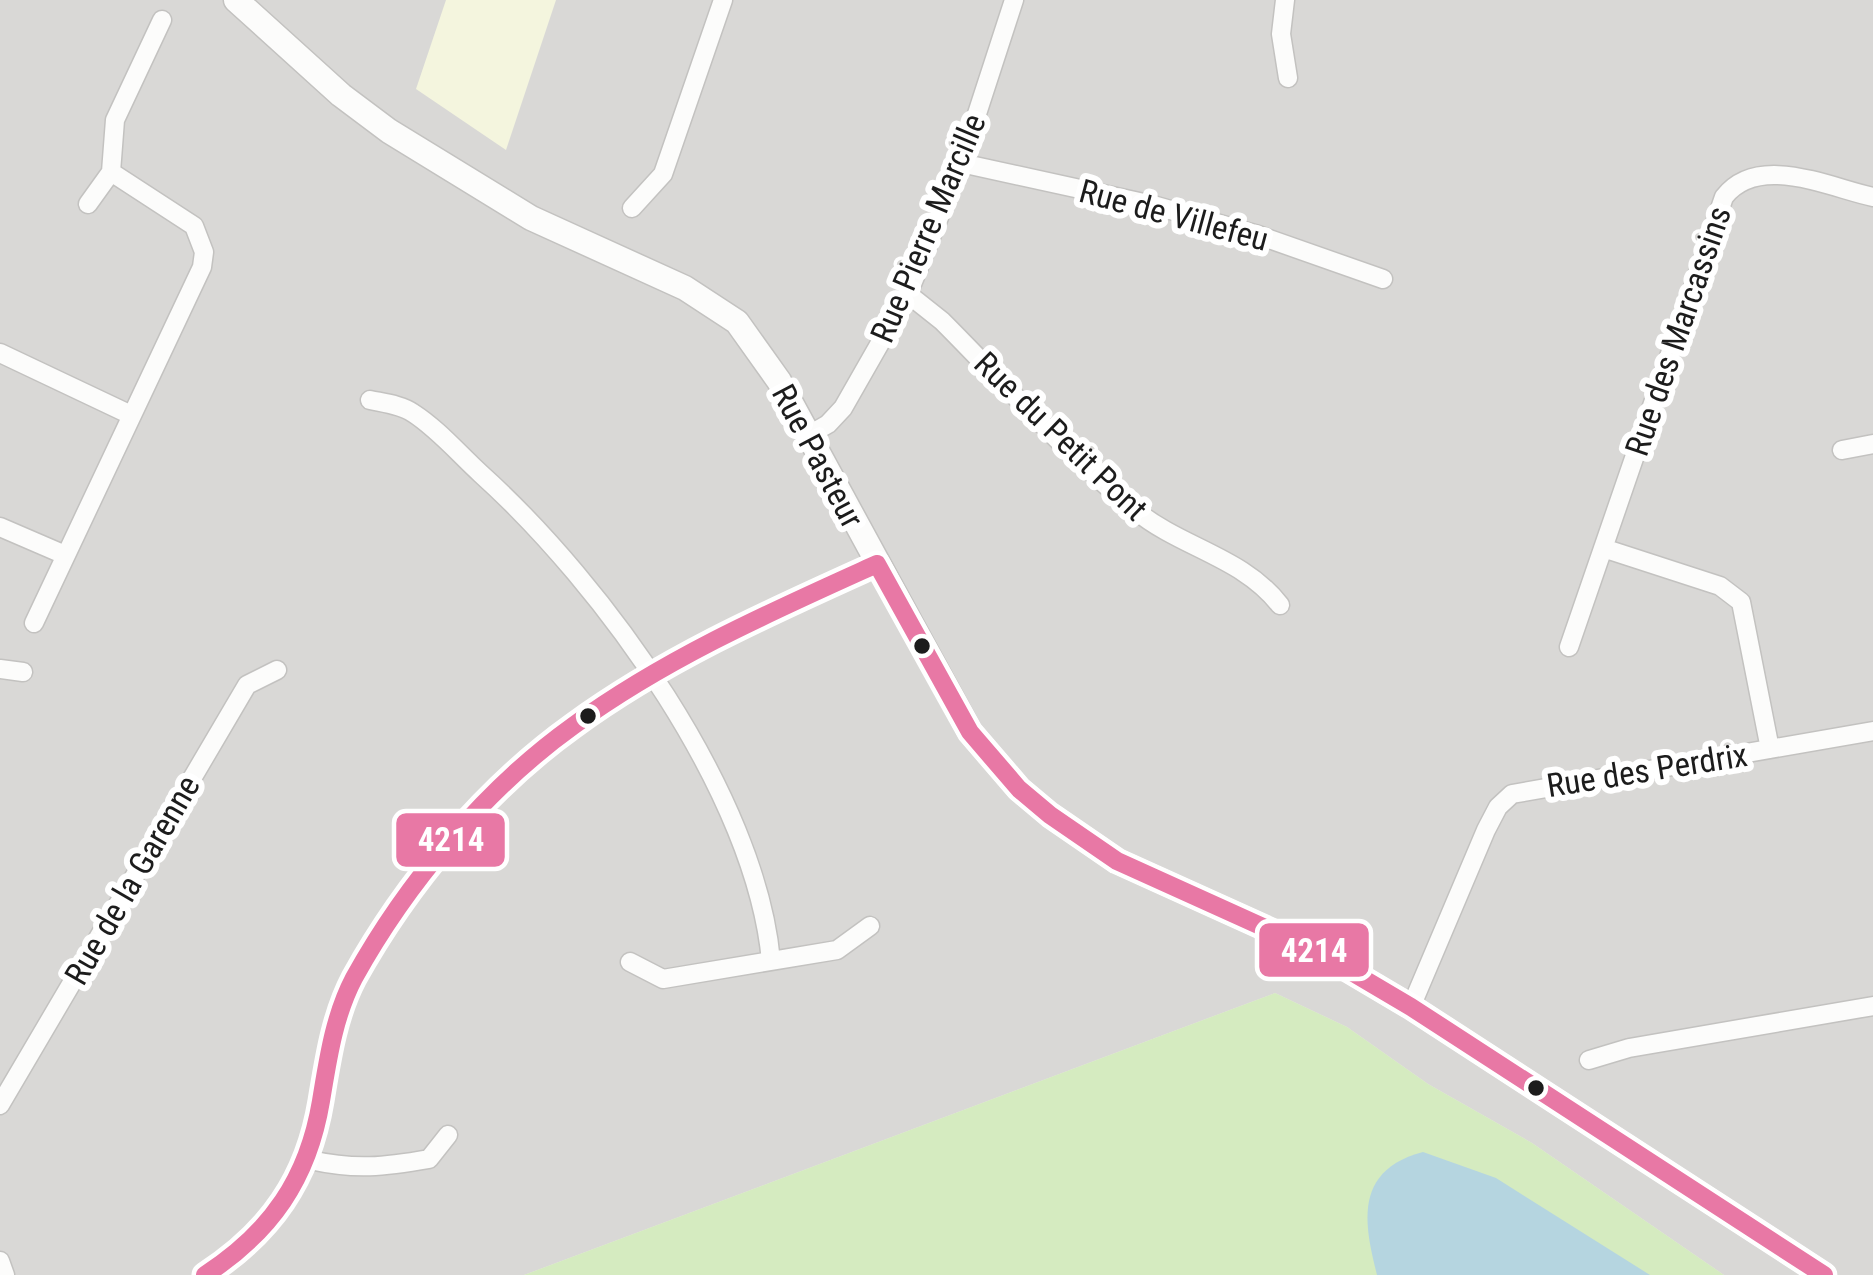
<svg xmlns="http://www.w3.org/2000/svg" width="1873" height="1275" viewBox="0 0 1873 1275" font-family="'Roboto Condensed',sans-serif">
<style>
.residential{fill:#d9d8d6}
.education{fill:#f4f5de}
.grass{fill:#d5ebc0}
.water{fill:#b5d5e0}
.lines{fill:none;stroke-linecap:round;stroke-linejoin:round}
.minor-casing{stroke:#c3c2c0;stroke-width:21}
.tertiary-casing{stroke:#c3c2c0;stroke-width:27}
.minor{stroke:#fcfcfb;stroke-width:18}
.tertiary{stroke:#fcfcfb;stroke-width:24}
.bus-1-casing{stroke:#fff;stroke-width:27}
.bus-1{stroke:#e878a5;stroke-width:18}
.bus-dot{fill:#1c1c1c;stroke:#fff;stroke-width:4.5}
.labels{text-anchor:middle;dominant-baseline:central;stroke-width:12;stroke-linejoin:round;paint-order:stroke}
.street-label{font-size:33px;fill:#1c1c1c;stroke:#fff}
.line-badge{stroke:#fff;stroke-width:4.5}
.badge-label{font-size:33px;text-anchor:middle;font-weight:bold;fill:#fff}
</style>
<rect width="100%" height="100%" fill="#eae9e4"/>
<path class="residential" d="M0,0H1873V1275H1724L1532,1143L1428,1084L1347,1027L1275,993L524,1275H0Z"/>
<path class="education" d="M446,0H556L506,150L416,89Z"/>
<path class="grass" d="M1275,993L1347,1027L1428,1084L1532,1143L1724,1275H524Z"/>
<path class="water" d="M1423,1152L1496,1178L1650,1275H1377C1363,1221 1355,1170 1423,1152Z"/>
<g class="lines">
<g class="minor-casing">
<path id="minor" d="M1285,0L1281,34L1288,78
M961,163L1153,205L1255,234L1383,279
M88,204L111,172L115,120L162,20
M632,208L663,174L723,0
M908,294L942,321C1005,384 1065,453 1135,510C1181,548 1243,557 1280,605
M0,353L131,415
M370,400C384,403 402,405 413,413C438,429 459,454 481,474C603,584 756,794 771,961
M809,435L828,424L843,408L908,294L961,163L1014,0
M1842,450L1873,444
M0,527L65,555
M1603,548L1720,586L1741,602L1770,749
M34,623L202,267L204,252L194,226L111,172
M1569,647L1724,197C1758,153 1828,187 1873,197
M0,669L23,672
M630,962L663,979L837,950L870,926
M1411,1007L1486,830L1498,807L1512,794L1873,731
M1589,1060L1629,1048L1873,1006
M0,1105L247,685L277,670
M310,1160C355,1170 384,1167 429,1159L448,1135
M0,1261L5,1275
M205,1275C265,1240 306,1189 318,1120C327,1072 330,1023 354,979C401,897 495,780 572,726C667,659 771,612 877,564"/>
</g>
<g class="tertiary-casing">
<path id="tertiary" d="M236,0L341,95L389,131L531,218L685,288L737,322L779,381L970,732L1019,789L1050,815L1117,861L1318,952L1411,1007L1824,1275"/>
</g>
<use href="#minor" class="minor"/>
<use href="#tertiary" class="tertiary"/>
<g class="bus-1-casing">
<path id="bus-1" d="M877,564L970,732L1019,789L1050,815L1117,861L1318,952L1411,1007L1824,1275
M205,1275C271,1232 308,1179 321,1101C328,1059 334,1016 354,978C406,884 485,789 573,726C666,658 773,611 877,564"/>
</g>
<use href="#bus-1" class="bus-1"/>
</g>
<g class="bus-dot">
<circle cx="922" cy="646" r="10"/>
<circle cx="588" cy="716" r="10"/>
<circle cx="1536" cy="1088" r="10"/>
</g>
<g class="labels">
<g class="street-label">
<text transform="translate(1174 215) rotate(15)">Rue de Villefeu</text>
<text transform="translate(928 228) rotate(-67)">Rue Pierre Marcille</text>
<text transform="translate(1678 331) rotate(-71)">Rue des Marcassins</text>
<text transform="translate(1061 436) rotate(44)">Rue du Petit Pont</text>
<text transform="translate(818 456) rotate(62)">Rue Pasteur</text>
<text transform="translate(1647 770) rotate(-9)">Rue des Perdrix</text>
<text transform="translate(132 880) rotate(-60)">Rue de la Garenne</text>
</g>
</g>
<g class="line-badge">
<rect x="394" y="811" width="113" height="58" rx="12" fill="#e878a5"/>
<rect x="1257" y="921" width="114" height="58" rx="12" fill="#e878a5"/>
</g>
<g class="badge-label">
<text x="451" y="851">4214</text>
<text x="1314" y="962">4214</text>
</g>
</svg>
